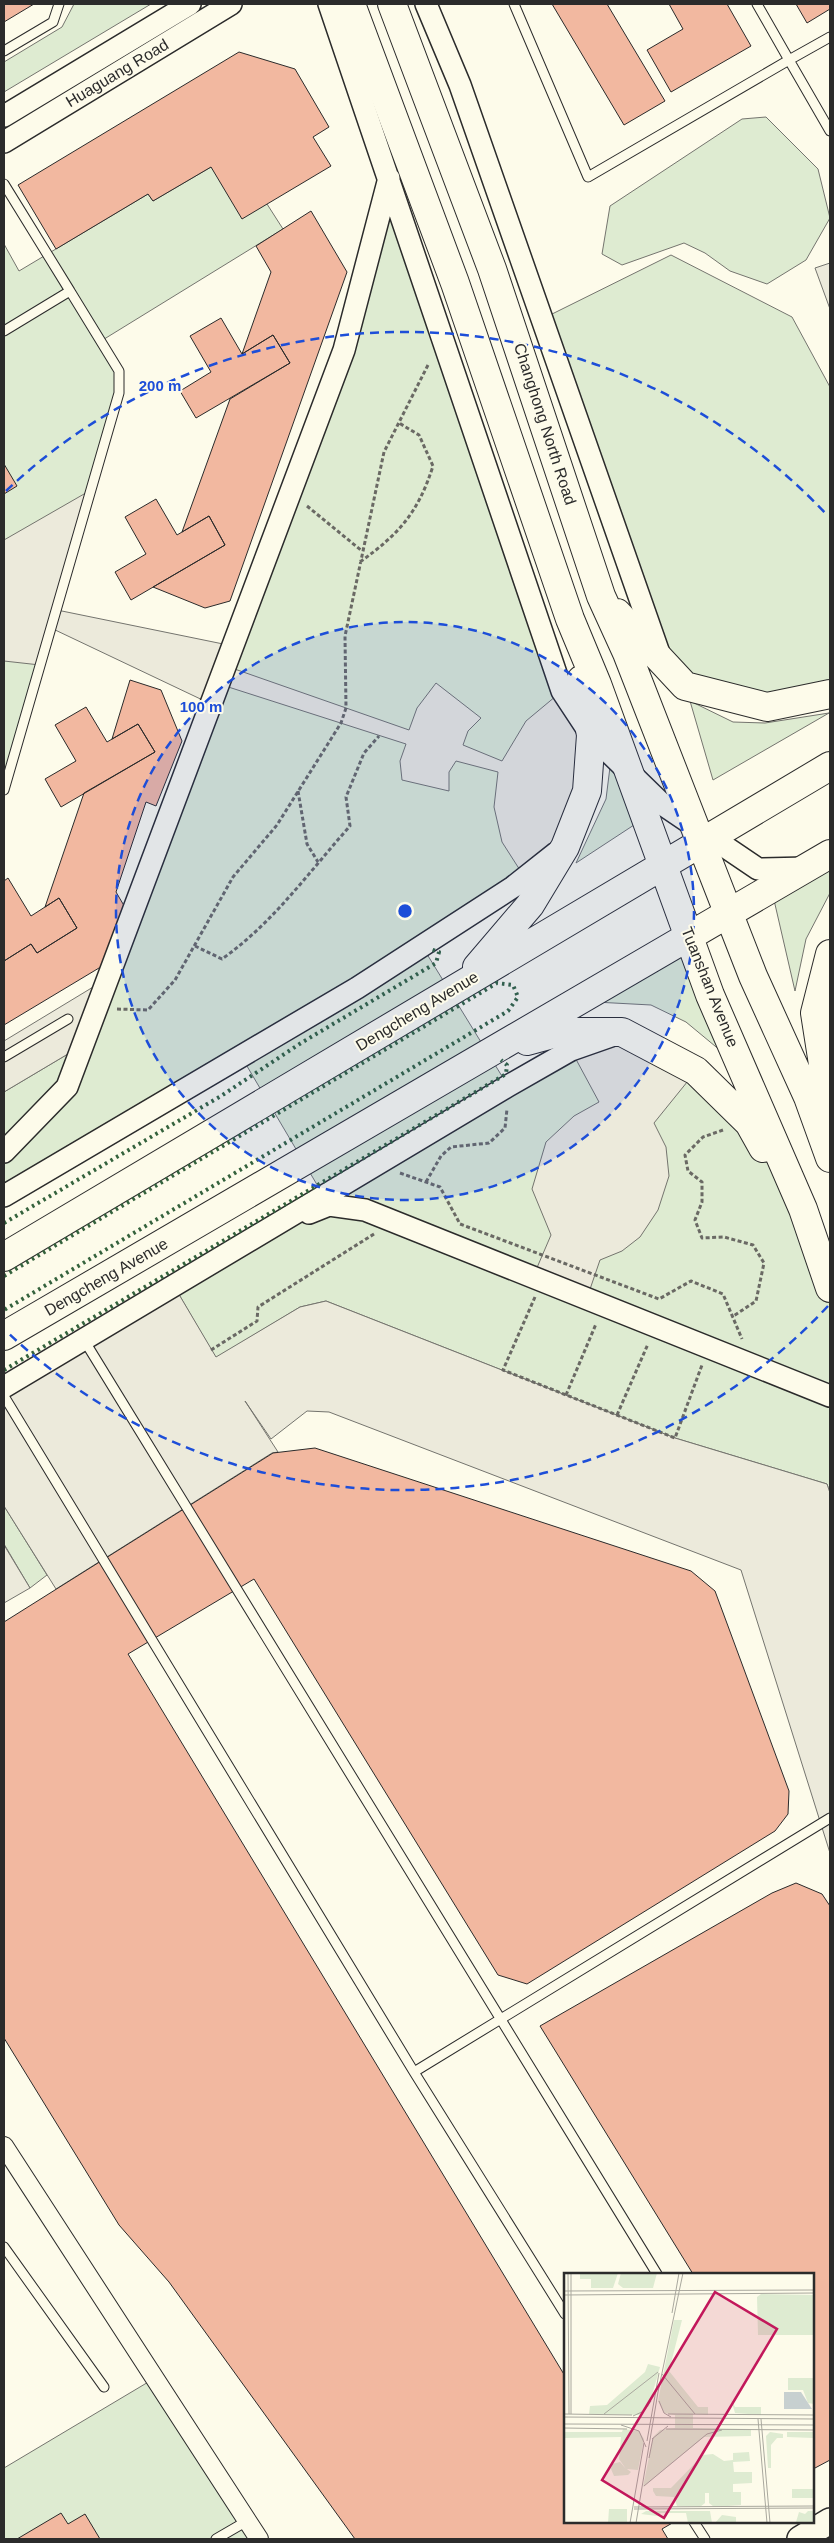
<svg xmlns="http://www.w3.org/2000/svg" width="834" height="2543" viewBox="0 0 834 2543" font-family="Arial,sans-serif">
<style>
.green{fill:#deebd1;stroke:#74746e}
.parking{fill:#eceadb;stroke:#74746e}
.building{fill:#f2b8a0;stroke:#2b2b2b}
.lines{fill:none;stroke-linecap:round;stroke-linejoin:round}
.service-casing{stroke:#2b2b2b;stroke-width:11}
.minor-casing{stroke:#2b2b2b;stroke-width:20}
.tertiary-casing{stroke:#2b2b2b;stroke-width:24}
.secondary-casing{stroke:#2b2b2b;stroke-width:28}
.trunk-casing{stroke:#2b2b2b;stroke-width:30}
.path{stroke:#6a6964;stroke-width:3;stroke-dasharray:4 2.5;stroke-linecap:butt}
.service{stroke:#fdfbea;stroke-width:9}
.minor{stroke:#fdfbea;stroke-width:18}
.tertiary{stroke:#fdfbea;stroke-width:21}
.secondary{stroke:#fdfbea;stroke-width:25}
.trunk{stroke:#fdfbea;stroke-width:28}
.hedge{stroke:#34623c;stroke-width:4;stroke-dasharray:2.5 4;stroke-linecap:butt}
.ring{fill:none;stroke:#1d4ed8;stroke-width:2.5;stroke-dasharray:9 6}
.labels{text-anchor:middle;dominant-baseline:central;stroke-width:4;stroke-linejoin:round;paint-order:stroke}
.street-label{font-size:16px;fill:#2b2b2b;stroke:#fdfbea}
.inset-road{fill:none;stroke:#a9a89e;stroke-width:1}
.view{fill:#c2185b;fill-opacity:0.15;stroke:#c2185b;stroke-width:2.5}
.inset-edge{fill:none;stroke:#2b2b2b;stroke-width:2.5}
.centre{fill:#1d4ed8;stroke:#fdfbea;stroke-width:2.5}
.ring-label{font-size:15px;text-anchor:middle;font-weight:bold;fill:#1d4ed8;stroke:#fdfbea;stroke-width:4;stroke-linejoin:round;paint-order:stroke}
</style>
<rect width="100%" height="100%" fill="#fdfbea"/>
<path class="green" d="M74,4H151L4,92V62L62,27Z
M766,117L818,169L830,218L806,260L767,284L730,271L705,253L684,243L622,265L602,254L610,206L742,119Z
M211,167L267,204L283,229L101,341L119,371V393L4,786V244L19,271L148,194L153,201Z
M389,178L562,690L564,847L422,946L508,1086L622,1032L749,1123L830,1286V1493L827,1484L675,1438L326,1301L300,1307L216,1358L174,1286L329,1205L241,1056L4,1196V1092L83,1045L344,350Z
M671,255L792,317L830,387V694L767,707L662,661L542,319Z
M690,701L733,722L765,723L829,713L713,780Z
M612,751L634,825L576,863L606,799Z
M830,866V893L806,939L795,991L774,900Z
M685,955L721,1051L686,1022L651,1005L595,1002Z
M4,1506L47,1575L30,1588L4,1544Z
M155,2378L259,2539H4V2468Z"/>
<path class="parking" d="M830,263V309L815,268Z
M91,490L57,610L233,646L226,666L409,730L417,708L436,683L481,718L468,731L463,745L502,761L526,721L562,691L591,735L564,847L525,878L502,842L494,807L498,772L456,761L449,772V791L402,780L400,761L406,744L219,684L211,704L51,628L40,665L4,661V540Z
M108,978L83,1045L4,1092V1041Z
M622,1032L696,1071L654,1123L666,1147L669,1176L658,1210L640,1237L622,1251L600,1260L587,1298L533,1277L551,1235L532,1189L546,1142L574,1116L599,1102L571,1050Z
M174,1286L216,1357L300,1307L326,1301L675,1438L827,1484L830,1493V1853L741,1570L329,1412L307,1411L271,1439L245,1401L278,1452L272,1453L56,1589L4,1506V1387Z
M4,1545L30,1588L4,1603V1544Z"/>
<path class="building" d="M4,4H34L4,22Z
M552,4H607L665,101L624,125Z
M669,4H727L751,46L671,92L647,50L683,29Z
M796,4H830V9L807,23Z
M239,52L295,69L329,127L313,137L331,166L242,219L211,167L153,201L148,194L56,249L18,185Z
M311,211L347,272L230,601L205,608L153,587L225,545L209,516L182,532L230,399L290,363L273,335L242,354L271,272L256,246Z
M221,318L242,354L273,335L290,363L196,418L180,391L211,372L190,336Z
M4,464L17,486L4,494Z
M156,499L177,535L209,516L225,545L131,600L115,572L146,554L125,517Z
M130,680L161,690L182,741L156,806L146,802L116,892L126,909L104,965L4,1025V961L31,944L37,953L77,928L59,898L45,907L84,793L155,752L138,724L112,739Z
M86,707L107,742L138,724L155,752L61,807L45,779L76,761L55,725Z
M8,878L31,916L59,898L77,928L37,953L31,944L4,961V881Z
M315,1448L691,1571L715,1591L789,1791L788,1814L775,1831L527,1984L498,1975L254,1579L128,1654L565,2376V2522H674L662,2529L668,2539H355L169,2282L119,2225L4,2038V1622L273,1453Z
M796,1883L822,1894L830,1906V2460L815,2468H813V2274H693L540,2026L772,1893Z
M61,2513L68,2524L85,2514L100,2539H17Z"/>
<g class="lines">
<g class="service-casing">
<path id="service" d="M514,4L588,177L789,60L830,131
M757,4L789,60L830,37
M4,51L53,22L59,4
M4,184L70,291L4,331
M4,790L119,393V371L70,291
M4,1057L68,1019
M84,1340L657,2274
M4,1396L414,2072L565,2314
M414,2072L830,1818
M4,2247L104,2387
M694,2522L705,2539
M216,2539L247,2521"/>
</g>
<g class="minor-casing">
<path id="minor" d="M4,2146L259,2539"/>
</g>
<g class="tertiary-casing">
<path id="tertiary" d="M329,4L562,691L591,735L662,804L758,869L807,868
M426,4L460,85L660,656
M4,116L190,4
M4,142L231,4
M4,1152L67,1087L344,350L389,178
M4,1196L357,988L513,887L556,853
M309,1213L329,1205L365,1210L830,1396
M4,1387L508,1086L571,1050L611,1036"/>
</g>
<g class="secondary-casing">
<path id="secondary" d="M800,2539L830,2521"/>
</g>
<g class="trunk-casing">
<path id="trunk" d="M351,4L455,283L570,619L597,684L710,995L803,1209L830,1288
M392,4L492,269L601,596L627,653L753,976L808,1097L830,1158
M617,613L685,686L767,707L830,694
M830,954L815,1013L830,1109
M477,967L530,905L565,847L587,791L591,735L581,680
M527,1041L560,1032H622L696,1071L749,1123L763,1148
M4,1257L830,766
M4,1336L830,854"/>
</g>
<path class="path" d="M307,506L362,551
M360,562C399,534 418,513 433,466L419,435L399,423
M298,791L307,844L318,862
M195,946L222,959C273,923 309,872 350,826L346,797L364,753L379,736
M117,1009L148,1010L175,980L233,877L277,825L341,723L346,708L345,636L384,452L429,363
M723,1130L703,1137L685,1155L688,1171L702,1182V1202L695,1220L702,1238L724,1237L753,1245L764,1263L756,1301L732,1317
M400,1173L440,1187L460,1224L659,1299L691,1281L723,1294L742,1339
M426,1182L441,1156L451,1147L489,1143L505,1128L507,1109
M535,1297L503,1370L675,1438L702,1365
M211,1350L257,1321L258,1307L374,1234
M566,1395L596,1324
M617,1415L648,1344"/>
<use href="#service" class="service"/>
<use href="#minor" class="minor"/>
<use href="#tertiary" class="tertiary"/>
<use href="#secondary" class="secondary"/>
<use href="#trunk" class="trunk"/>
<path class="hedge" d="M4,1223L221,1096L301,1043L436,963L439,952L430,949
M4,1276L497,983L513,985L518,997L508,1011L4,1310
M4,1370L506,1074L507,1065L501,1060"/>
</g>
<circle cx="405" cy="911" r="289" fill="#1d4ed8" fill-opacity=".12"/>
<g class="ring">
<circle cx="405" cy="911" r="289"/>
<path d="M828 1306A579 579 0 0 1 6 1331M6 491A579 579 0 0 1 828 516"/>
</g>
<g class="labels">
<g class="street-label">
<text transform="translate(117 73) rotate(-31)">Huaguang Road</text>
<text transform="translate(545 424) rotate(72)">Changhong North Road</text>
<text transform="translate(710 987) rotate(68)">Tuanshan Avenue</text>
<text transform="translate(417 1011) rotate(-31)">Dengcheng Avenue</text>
<text transform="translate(106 1277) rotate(-30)">Dengcheng Avenue</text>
</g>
</g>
<g transform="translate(564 2273)">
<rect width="250" height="250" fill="#fdfbea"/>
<path d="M16,0H54L49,15H27V6H16ZM57,0H93L89,15H59L54,11ZM197,21L250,22V62H194L193,24ZM110,47H118L105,98L134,134H144V142L129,141V155L187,156V163L140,164L79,214L89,164L96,157L111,155V142L100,140L94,128ZM84,91L96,94L85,133L75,142L25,141L26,133L43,132L81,99ZM224,105H250V131L244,130L239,117H224ZM167,126L171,134H197V142L171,140ZM59,156L75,158L80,166L74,197L63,196L67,199L64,202L50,203L47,196L48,191L56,189L62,196L55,186L57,164L0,165V159H58ZM206,159L219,161V165H213L207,172V195H204L202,163ZM249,159V165L223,164V159ZM185,179L186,188L169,189L170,199H188V210L169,211V219H177V232L150,234L145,230V220H141V230L136,234L113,233L110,224L92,223L89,218V215H107L139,182L149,181L160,188L169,187V180ZM228,216H250V225H228ZM45,236H63V250H44ZM82,238H146L148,250H124L122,240H97L93,243L77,241ZM244,238H250V250H222L232,249L235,239L241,241ZM158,242L172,244V250H151Z" fill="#deebd1"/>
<path d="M220,119H237L248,136H220Z" fill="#c7d0d0"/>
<path class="inset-road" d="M4,0L5,141M7,0V141M0,18L250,17M0,22L250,20M108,40L115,0M98,101L131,141M95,128L100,140L107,144M0,141L68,142M40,141L94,99M104,141L250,142M69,143L80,138L87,128M0,144L250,146M194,146L203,250M197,146L206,250M0,151L250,152M57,152L75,158L82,174M0,155L63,156M102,156L250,157M88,166L104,153M83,168L95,100M85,185L89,165M80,213L143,161L158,157M70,234L250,233M70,236L250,235M66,250L80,170M72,250L94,119L119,0"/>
<path class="view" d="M151,19L213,56L100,245L38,207Z"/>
<rect width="250" height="250" class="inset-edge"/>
</g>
<circle cx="405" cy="911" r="8" class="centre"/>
<g class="ring-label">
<text x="160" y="391">200 m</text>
<text x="201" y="712">100 m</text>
</g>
<rect width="834" height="2543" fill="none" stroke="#2b2b2b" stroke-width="10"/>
</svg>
